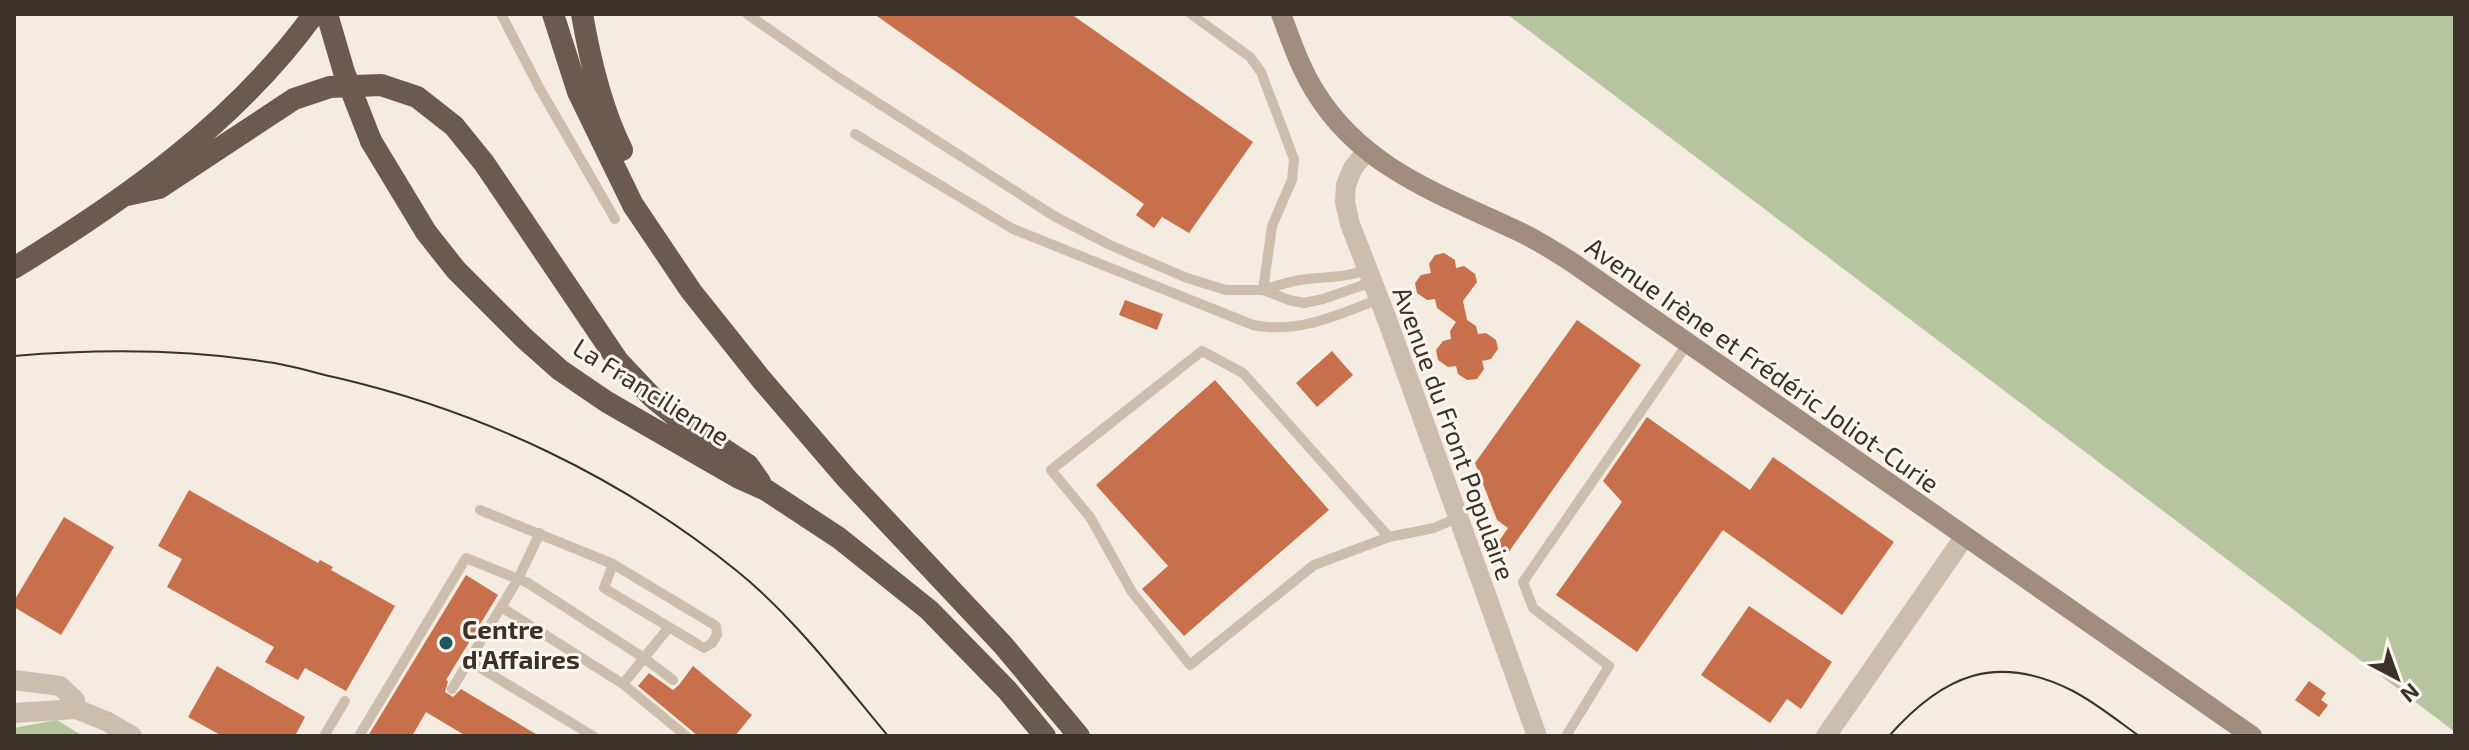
<svg xmlns="http://www.w3.org/2000/svg" width="2469" height="750" viewBox="0 0 2469 750" font-family="'Exo 2',sans-serif">
<style>
.green{fill:#b6c4a0}
.building{fill:#c8704b}
.lines{fill:none;stroke-linecap:round;stroke-linejoin:round}
.service{stroke:#cdbdac;stroke-width:10}
.minor{stroke:#cdbdac;stroke-width:20}
.secondary{stroke:#a18c7d;stroke-width:20}
.trunk{stroke:#6c5a4f;stroke-width:22}
.tram{stroke:#3b312b;stroke-width:2}
.trunk-bridge{stroke:#6c5a4f;stroke-width:22}
.poi-dot{fill:#1f565e;stroke:#fbf6ee;stroke-width:3}
.labels{text-anchor:middle;dominant-baseline:central;stroke-width:6;stroke-linejoin:round;paint-order:stroke}
.street-label{font-size:26px;fill:#3b312b;stroke:#fbf6ee}
.poi-label{font-size:26px;font-weight:bold;fill:#3b312b;stroke:#fbf6ee;text-anchor:start}
</style>
<rect width="100%" height="100%" fill="#f4ece1"/>
<path class="green" d="M1507,14H2455V732Z
M57,720L83,736H14V728Z"/>
<path class="building" d="M874,14H1071L1253,142L1189,233L1162,217L1154,228L1136,215L1144,204Z
M1444,253L1455,260L1456,268L1464,266L1475,274L1477,282L1463,301L1467,320L1476,326L1478,334L1486,333L1496,340L1498,349L1491,359L1482,361L1484,369L1477,379L1467,380L1458,374L1456,366L1448,367L1438,360L1436,350L1443,341L1451,339L1450,331L1456,322L1437,308L1435,299L1427,300L1417,293L1415,283L1421,275L1431,273L1429,264L1435,255Z
M1125,300L1163,314L1157,330L1119,315Z
M1577,320L1641,365L1508,553L1497,544L1508,528L1497,520L1475,463Z
M1332,351L1353,375L1317,407L1296,383Z
M1215,380L1329,510L1184,636L1142,589L1168,566L1096,485Z
M1647,417L1750,490L1773,457L1894,542L1842,615L1723,530L1637,652L1556,595L1622,502L1603,481Z
M189,490L318,563L320,560L333,567L331,570L395,606L346,691L305,668L298,680L265,662L274,647L167,587L182,559L158,546Z
M64,517L114,547L61,635L14,607V601Z
M466,575L498,595L446,680L448,681L445,692L453,697L461,689L539,736H466L426,712L412,736H368Z
M1749,606L1832,662L1801,709L1787,699L1770,723L1701,675Z
M217,666L305,717L295,736H222L188,717Z
M693,666L752,715L735,736H698L638,686L649,673L673,690L679,685Z
M2309,681L2326,693L2321,700L2328,705L2319,717L2295,700Z"/>
<g class="lines">
<path class="service" d="M501,14L540,89L615,219
M747,14L839,78L1054,216L1110,245L1187,278L1226,290H1263L1289,300L1304,303L1323,299L1372,282
M1191,14L1250,57L1261,72L1294,159L1292,180L1272,226L1263,290
M855,134L1013,229L1253,325C1297,334 1339,315 1379,299
M1263,290C1278,285 1293,280 1308,279C1331,276 1346,278 1368,269
M480,510L613,564L716,626L717,635L712,643L704,648L604,588L613,564
M1389,537L1243,373L1202,351L1051,470L1090,517L1132,592L1190,665L1314,565L1389,537L1434,528L1459,517
M501,607L623,684L686,736
M469,661L593,736
M623,684L644,658L673,680
M452,689L518,579L540,533
M324,736L345,701
M359,736L466,558L528,583L644,658L669,627
M1566,736L1609,666L1533,608L1523,582L1688,343"/>
<path class="minor" d="M1367,151L1353,168L1346,185L1345,202L1350,224L1388,322L1537,736
M14,680L60,686L75,700L76,709
M14,713L76,709L106,721L132,736
M1826,736L1965,536"/>
<path class="secondary" d="M1281,14C1291,40 1300,68 1316,93C1364,170 1443,195 1520,232C1539,241 1556,252 1573,263L2252,736"/>
<path class="trunk" d="M553,14L578,92L633,205L691,291L761,379L847,479L1003,645L1079,736
M582,14C590,60 601,108 622,150
M371,141L426,232L456,270L524,338L560,370L607,402L739,478L766,490L839,538L929,610L1007,690L1045,736
M127,195L159,188L294,99L330,87L381,85L417,97L454,126L484,163L618,361L652,397L685,424L748,465L760,482
M14,268C126,199 236,122 314,14"/>
<path class="tram" d="M14,356C98,349 184,349 267,362C291,365 315,373 338,378C483,412 621,477 737,571C793,616 842,681 888,736
M1889,736C1943,675 1996,652 2073,691C2096,703 2118,721 2139,736"/>
<path class="trunk-bridge" d="M327,14L344,72L371,141"/>
</g>
<circle class="poi-dot" cx="446" cy="643" r="8"/>
<g class="labels">
<g class="street-label">
<text transform="translate(1763 364) rotate(35)">Avenue Irène et Frédéric Joliot-Curie</text>
<text transform="translate(652 391) rotate(32)">La Francilienne</text>
<text transform="translate(1455 433) rotate(70)">Avenue du Front Populaire</text>
</g>
<g class="poi-label">
<text x="462" y="628">Centre<tspan x="462" dy="30">d'Affaires</tspan></text>
</g>
</g>
<rect width="2469" height="750" fill="none" stroke="#3b312b" stroke-width="32"/>
<g transform="translate(2397 678) rotate(139)" stroke="#fbf6ee" stroke-width="6" paint-order="stroke">
<path d="M0-6L14 30L0 20L-14 30Z" fill="#3b312b"/>
<text y="-12" font-size="22" font-weight="bold" text-anchor="middle" fill="#3b312b">N</text>
</g>
</svg>
